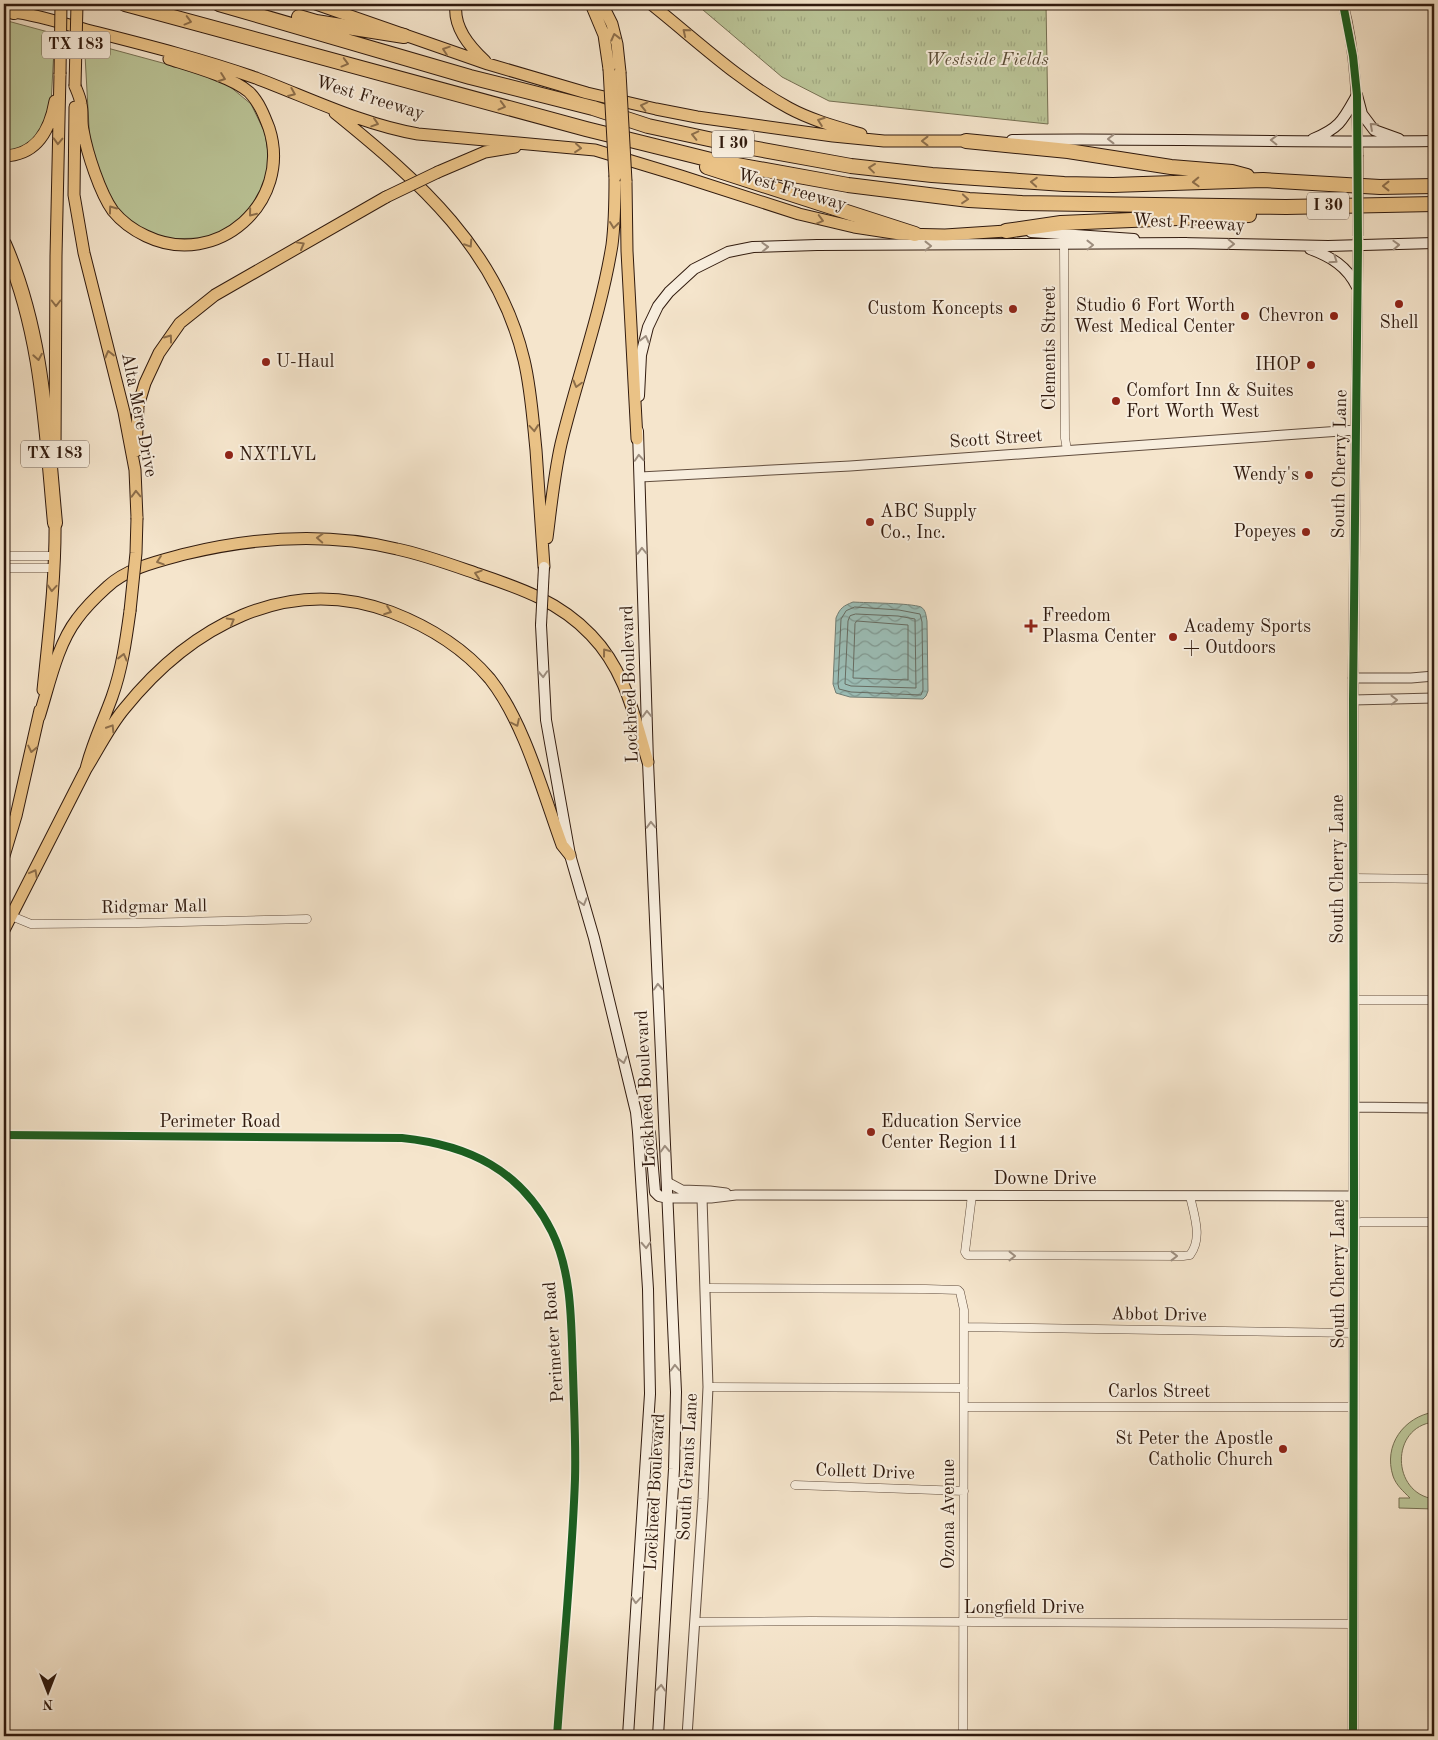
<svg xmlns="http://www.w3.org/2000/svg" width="1438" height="1740" viewBox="0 0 1438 1740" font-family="'Old Standard TT',serif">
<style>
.grass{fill:#bbc598;stroke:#767053}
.park{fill:url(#park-tufts);stroke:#767053}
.water{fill:url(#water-waves);stroke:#717d74}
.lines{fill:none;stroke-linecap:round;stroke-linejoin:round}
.shore{stroke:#666c63;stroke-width:1}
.minor-casing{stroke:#614d3e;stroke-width:9}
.tertiary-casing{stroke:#614d3e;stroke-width:11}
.secondary-casing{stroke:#301a0e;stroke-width:12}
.primary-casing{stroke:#301a0e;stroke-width:13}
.motorway-casing{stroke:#301a0e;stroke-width:16}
.minor{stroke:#f8eede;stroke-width:8}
.tertiary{stroke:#f8eede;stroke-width:9}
.secondary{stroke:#f8eede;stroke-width:10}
.primary{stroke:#eac286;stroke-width:11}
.motorway{stroke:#eac286;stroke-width:14}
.tertiary-bridge-casing{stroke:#614d3e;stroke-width:11;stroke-linecap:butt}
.secondary-bridge-casing{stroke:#301a0e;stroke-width:12;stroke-linecap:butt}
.primary-bridge-casing{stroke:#301a0e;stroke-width:13;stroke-linecap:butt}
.tertiary-bridge{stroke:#f8eede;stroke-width:9}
.secondary-bridge{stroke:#f8eede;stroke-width:10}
.primary-bridge{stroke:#eac286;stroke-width:11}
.cycleway-casing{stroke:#f8eede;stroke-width:11}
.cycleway{stroke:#1b5e20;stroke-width:8}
.oneway{stroke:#8d6e4a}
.oneway2{stroke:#9e8f80}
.poi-dot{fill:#8f2418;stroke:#f8eede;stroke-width:2}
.labels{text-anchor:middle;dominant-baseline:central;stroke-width:4;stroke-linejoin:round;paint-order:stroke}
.shield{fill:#f8eede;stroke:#6c5a4c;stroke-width:1}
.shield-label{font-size:16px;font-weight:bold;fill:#301a0e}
.park-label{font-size:18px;font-style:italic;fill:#5a4d37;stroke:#f8eede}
.street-label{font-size:18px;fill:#301a0e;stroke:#f8eede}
.poi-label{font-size:18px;fill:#301a0e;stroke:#f8eede;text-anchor:end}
</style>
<defs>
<pattern id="park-tufts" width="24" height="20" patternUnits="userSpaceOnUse" patternTransform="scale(1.25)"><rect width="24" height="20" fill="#bbc598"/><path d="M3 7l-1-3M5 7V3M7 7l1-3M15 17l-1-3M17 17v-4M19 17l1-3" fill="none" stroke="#a1a982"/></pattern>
<pattern id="water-waves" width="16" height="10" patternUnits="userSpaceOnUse" patternTransform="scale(1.25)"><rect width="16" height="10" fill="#9cbfb8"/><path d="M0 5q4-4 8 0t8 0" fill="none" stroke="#809a94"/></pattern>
</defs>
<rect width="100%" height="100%" fill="#f5e5cc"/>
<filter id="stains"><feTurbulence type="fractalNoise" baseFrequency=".004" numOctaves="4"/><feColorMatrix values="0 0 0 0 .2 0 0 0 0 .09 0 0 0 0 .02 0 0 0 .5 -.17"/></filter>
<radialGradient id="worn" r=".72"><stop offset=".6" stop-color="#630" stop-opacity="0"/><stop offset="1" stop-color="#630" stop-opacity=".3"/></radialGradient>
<path class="grass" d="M4,20L207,75L228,85L251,104L265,133L268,152L267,177L250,211L222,233L203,238L164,239L137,228L115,207L101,175L90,145L85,55L54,49L51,104L44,122L34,140L22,149L4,152Z
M1434,1412V1422C1390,1427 1391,1493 1434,1499V1509L1399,1508V1498H1410C1403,1491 1396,1485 1393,1476C1383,1445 1404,1417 1434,1412Z"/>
<path class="park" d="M696,4H1046L1048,124L829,101L782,77Z"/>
<path class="water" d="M853,602C867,603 910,603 921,607C926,610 926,616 927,621L928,691L926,696L923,699L850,697L836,693L833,684L836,618C840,608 843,606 853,602Z"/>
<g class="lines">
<path class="shore" d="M855,607L899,610L920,614L922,622L923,690L921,695L851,692L839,689L838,684L841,619L846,611Z
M856,614L898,616L915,619L916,688L851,686L845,684L848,621L850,616Z
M857,621L908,625V680L853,678L855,624Z"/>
<g class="minor-casing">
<path id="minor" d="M1064,245L1065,438L1067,450
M4,556H54
M4,568H54
M1353,878L1434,879
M4,913L31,924L139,923L307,919
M1354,1000H1434
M4,1135L402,1138C469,1145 521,1170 552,1232C573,1275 571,1327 573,1373C574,1409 576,1444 575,1479C572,1565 563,1651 557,1736
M972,1195L965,1252L967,1255L1183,1256L1190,1255C1203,1238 1194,1215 1190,1196
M1354,1224L1361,1222H1434
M706,1288L926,1289L958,1290L960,1292L964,1310L963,1736
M964,1327L1354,1333
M708,1387L964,1388
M964,1407H1354
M795,1485L964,1491
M695,1622L811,1621L1353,1624"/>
</g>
<g class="tertiary-casing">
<path id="tertiary" d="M1343,4C1356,53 1357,104 1358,155
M640,477L850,466L1355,430
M1353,678H1411L1434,676
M1353,700L1434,698
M1354,1107L1434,1108
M667,1182L682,1190L710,1191L726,1193
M668,1198H711L736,1195L1354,1196
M687,1736L703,1499L708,1387L702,1198
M1353,1736L1354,1196L1353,700L1358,239"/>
</g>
<g class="secondary-casing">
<path id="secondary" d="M1357,95L1362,114L1374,130L1399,139
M1313,139C1340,128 1343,120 1357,95
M1012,140C1153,138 1294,143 1434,141
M1031,232L1134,239
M1180,243L1328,246L1434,243
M1310,249C1331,257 1347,266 1357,287
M639,396L641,355L648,327L658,306L669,292L694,269L728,252L753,247L817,245L1186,243
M638,431L648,762L676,1392L674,1469L658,1736
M541,625L546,720L570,855L594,938L636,1112L638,1132L648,1289L650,1394L628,1736
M637,1120L650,1133L655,1192L659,1196L668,1198"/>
</g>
<g class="primary-casing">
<path id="primary" d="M316,4L488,64L587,93L656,109L697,117L833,136L884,141H966
M456,4C453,27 469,46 485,61
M591,4L604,35L609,69
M602,4L612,24L617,44L620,72
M651,4C695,39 739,81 789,108C811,120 837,127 861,134
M5,11C33,13 64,24 91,31C146,45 202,59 256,78C309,98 361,124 418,134L595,150L681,176L799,214L854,227L900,234L945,235L1006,231
M75,86C77,91 80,97 81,104C83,112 81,121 83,130C87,153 100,193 113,211C122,222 133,230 146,236C217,270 293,202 269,128C264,115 259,102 249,92C232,77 191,66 169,59
M75,107L74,195L84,253L124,412L135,470L137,518
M335,113C419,181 498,250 524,360C531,389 533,421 536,450C539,489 541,528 544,567
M4,156C37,155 50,130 55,101
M438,172L485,152L515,147
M626,181L627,251L637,439
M136,451L138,406L145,383L159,353L180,323L215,295L386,197
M55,455L56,256L60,74
M547,538C551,507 554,475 561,444C577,378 601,313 612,245C615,222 615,200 615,177
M43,690C49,632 56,574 55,516
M39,717C49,686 57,645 77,619C85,608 97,596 107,587C127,568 159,561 185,554C255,537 327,532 397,549C425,555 452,565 478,574C520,588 560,602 591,635C626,671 634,716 648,762
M86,769C98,750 109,727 124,709C190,627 286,573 391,612C430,627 463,647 490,679C524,722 543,793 562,845L570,855
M4,856L16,816L40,710
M4,930L86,769C92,744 103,722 112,697C122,669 126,640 130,611"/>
</g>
<g class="motorway-casing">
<path id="motorway" d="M125,4L586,129L715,161L848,185L969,200L1022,203L1286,207L1434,204
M219,4L470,77L593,108L648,126L741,146L851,166L932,175L1064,184L1113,185L1263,180L1380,187L1434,186
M4,9L14,12
M299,17L316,22L404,36
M966,141L1068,151L1171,167L1232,172L1247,176
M707,167L915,234
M1006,231L1061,223L1249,215
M4,244C43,333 46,428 55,523"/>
</g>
<use href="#minor" class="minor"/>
<use href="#tertiary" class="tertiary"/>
<use href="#secondary" class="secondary"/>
<use href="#primary" class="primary"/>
<use href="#motorway" class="motorway"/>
<g class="tertiary-bridge-casing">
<path id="tertiary-bridge" d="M1358,155V236"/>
</g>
<g class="secondary-bridge-casing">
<path id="secondary-bridge" d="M541,625L544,567"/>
</g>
<g class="primary-bridge-casing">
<path id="primary-bridge" d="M609,69L615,177
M620,72L626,181
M60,74L61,4
M75,86L77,4
M386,197L438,172
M130,611L136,553L137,518"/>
</g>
<use href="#tertiary-bridge" class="tertiary-bridge"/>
<use href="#secondary-bridge" class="secondary-bridge"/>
<use href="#primary-bridge" class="primary-bridge"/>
<g class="cycleway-casing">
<path id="cycleway" d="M1343,4L1353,56L1357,95L1358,246L1353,700L1354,1196L1353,1736
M4,1135L402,1138C469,1145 521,1170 552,1232C573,1275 571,1327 573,1373C574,1409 576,1444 575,1479C572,1565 563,1651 557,1736"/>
</g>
<use href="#cycleway" class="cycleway"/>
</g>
<defs><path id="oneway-chevron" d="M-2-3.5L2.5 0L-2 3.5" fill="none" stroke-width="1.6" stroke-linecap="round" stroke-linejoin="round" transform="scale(1.25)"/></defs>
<g class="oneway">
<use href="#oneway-chevron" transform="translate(188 21) rotate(15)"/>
<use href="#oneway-chevron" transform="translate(686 32) rotate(-141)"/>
<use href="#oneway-chevron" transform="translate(615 37) rotate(-104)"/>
<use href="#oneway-chevron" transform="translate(446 50) rotate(-161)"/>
<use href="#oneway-chevron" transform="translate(345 63) rotate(15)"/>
<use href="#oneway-chevron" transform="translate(222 78) rotate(20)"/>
<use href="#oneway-chevron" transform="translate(292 93) rotate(23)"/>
<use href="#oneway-chevron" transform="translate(502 106) rotate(15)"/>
<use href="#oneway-chevron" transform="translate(644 106) rotate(-167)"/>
<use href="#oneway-chevron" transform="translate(821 121) rotate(-160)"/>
<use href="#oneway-chevron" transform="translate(375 123) rotate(18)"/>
<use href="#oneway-chevron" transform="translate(695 135) rotate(-167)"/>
<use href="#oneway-chevron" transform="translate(58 141) rotate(92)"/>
<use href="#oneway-chevron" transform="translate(925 141) rotate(180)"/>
<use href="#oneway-chevron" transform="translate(578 148) rotate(5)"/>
<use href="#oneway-chevron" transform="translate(872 168) rotate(-173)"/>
<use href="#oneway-chevron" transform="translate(1034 182) rotate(-176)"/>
<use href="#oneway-chevron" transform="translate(1196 182) rotate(178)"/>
<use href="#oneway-chevron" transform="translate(1386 186) rotate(180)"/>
<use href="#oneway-chevron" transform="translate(965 199) rotate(5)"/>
<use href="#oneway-chevron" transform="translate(112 209) rotate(-126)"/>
<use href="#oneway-chevron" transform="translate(252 213) rotate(129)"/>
<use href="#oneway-chevron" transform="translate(820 220) rotate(15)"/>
<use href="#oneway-chevron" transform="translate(614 225) rotate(97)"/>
<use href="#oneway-chevron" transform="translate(469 244) rotate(57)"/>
<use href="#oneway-chevron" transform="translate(301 245) rotate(-29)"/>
<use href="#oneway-chevron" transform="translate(56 303) rotate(90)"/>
<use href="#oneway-chevron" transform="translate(169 338) rotate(-54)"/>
<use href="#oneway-chevron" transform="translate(109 354) rotate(-104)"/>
<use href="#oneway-chevron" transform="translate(38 357) rotate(80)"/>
<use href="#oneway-chevron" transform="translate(577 384) rotate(105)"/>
<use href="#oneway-chevron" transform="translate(534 428) rotate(85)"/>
<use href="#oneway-chevron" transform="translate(136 494) rotate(-92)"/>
<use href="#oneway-chevron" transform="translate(320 538) rotate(-177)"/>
<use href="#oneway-chevron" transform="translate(160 561) rotate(161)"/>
<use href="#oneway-chevron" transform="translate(478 574) rotate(-162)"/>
<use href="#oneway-chevron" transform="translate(52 588) rotate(94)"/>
<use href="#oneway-chevron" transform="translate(388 611) rotate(20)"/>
<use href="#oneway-chevron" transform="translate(231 621) rotate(-30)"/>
<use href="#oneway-chevron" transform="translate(606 652) rotate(-127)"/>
<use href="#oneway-chevron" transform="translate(123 657) rotate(-76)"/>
<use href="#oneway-chevron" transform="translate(516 723) rotate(65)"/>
<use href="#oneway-chevron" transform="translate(111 728) rotate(-58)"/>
<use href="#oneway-chevron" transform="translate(32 749) rotate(102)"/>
<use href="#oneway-chevron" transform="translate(34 873) rotate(-62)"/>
</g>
<g class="oneway2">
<use href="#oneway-chevron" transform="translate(1373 126) rotate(-138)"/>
<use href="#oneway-chevron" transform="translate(1111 139) rotate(180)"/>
<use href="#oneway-chevron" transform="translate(1274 140) rotate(-179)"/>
<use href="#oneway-chevron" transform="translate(1231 244) rotate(1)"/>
<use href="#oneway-chevron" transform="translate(1090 245) rotate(-1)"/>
<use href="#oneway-chevron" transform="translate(1396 245) rotate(-2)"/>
<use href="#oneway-chevron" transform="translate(928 246)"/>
<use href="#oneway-chevron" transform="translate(765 247) rotate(-2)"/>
<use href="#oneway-chevron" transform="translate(1334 260) rotate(35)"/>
<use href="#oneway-chevron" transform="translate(645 339) rotate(-76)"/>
<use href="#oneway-chevron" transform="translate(639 458) rotate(-94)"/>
<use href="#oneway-chevron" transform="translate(642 551) rotate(-92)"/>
<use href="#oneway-chevron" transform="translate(543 674) rotate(87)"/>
<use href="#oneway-chevron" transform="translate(1394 700) rotate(-1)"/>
<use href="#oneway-chevron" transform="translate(647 714) rotate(-92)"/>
<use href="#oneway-chevron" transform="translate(651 825) rotate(-92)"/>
<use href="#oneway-chevron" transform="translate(583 902) rotate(74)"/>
<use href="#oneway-chevron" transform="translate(658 987) rotate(-93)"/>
<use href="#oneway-chevron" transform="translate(623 1060) rotate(76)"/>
<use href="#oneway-chevron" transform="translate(665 1149) rotate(-93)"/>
<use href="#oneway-chevron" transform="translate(646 1245) rotate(87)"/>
<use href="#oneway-chevron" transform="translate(1012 1256)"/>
<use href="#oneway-chevron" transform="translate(1174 1256)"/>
<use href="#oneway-chevron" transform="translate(675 1368) rotate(-92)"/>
<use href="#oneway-chevron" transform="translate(636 1600) rotate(94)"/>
<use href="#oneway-chevron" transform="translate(661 1688) rotate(-86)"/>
</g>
<g class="poi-dot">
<circle cx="1399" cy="304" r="5"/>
<circle cx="1013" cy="309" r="5"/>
<circle cx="1245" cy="316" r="5"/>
<circle cx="1334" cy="316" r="5"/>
<circle cx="266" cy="362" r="5"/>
<circle cx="1311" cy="365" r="5"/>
<circle cx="1116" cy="401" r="5"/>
<circle cx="229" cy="455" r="5"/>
<circle cx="1309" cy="475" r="5"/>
<circle cx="870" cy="522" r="5"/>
<circle cx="1306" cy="532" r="5"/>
<path d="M1028.5 618.5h5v5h5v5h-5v5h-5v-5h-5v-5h5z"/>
<circle cx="1173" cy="637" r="5"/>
<circle cx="871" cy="1132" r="5"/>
<circle cx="1283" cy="1449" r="5"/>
</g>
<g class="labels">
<g class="shield">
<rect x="42" y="31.5" width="68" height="27" rx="4"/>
<rect x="712" y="130.5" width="42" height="27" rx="4"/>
<rect x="1307" y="192.5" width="42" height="27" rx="4"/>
<rect x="21" y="440.5" width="68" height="27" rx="4"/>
</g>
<g class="shield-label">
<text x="76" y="45">TX 183</text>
<text x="733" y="144">I 30</text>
<text x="1328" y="206">I 30</text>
<text x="55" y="454">TX 183</text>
</g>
<g class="park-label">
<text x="987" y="60">Westside Fields</text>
</g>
<g class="street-label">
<text transform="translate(370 98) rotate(17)">West Freeway</text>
<text transform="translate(792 190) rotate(16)">West Freeway</text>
<text transform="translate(1189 223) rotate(3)">West Freeway</text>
<text transform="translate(1050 348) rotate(-90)">Clements Street</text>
<text transform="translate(139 415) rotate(79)">Alta Mere Drive</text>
<text transform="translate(996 439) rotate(-4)">Scott Street</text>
<text transform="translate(1340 464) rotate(-89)">South Cherry Lane</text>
<text transform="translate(630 684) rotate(-92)">Lockheed Boulevard</text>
<text transform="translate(1338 869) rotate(-90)">South Cherry Lane</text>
<text transform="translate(154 907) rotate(-1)">Ridgmar Mall</text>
<text transform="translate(646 1089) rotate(-93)">Lockheed Boulevard</text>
<text x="220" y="1122">Perimeter Road</text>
<text x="1045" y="1179">Downe Drive</text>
<text transform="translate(1339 1274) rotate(-90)">South Cherry Lane</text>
<text transform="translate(1159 1315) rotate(1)">Abbot Drive</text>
<text transform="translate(554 1342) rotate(-94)">Perimeter Road</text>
<text x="1159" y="1392">Carlos Street</text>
<text transform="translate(688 1467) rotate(-87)">South Grants Lane</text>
<text transform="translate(865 1472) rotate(2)">Collett Drive</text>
<text transform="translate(655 1492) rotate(-87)">Lockheed Boulevard</text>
<text transform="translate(949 1514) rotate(-90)">Ozona Avenue</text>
<text x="1024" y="1608">Longfield Drive</text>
</g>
<g class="poi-label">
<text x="1235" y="306">Studio 6 Fort Worth<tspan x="1235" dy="21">West Medical Center</tspan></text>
<text x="1003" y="309">Custom Koncepts</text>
<text x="1324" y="316">Chevron</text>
<text x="1399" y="323" text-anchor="middle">Shell</text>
<text x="276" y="362" text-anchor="start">U-Haul</text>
<text x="1301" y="365">IHOP</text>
<text x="1126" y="391" text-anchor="start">Comfort Inn &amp; Suites<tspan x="1126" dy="21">Fort Worth West</tspan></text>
<text x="239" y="455" text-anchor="start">NXTLVL</text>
<text x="1299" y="475">Wendy's</text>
<text x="880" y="512" text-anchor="start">ABC Supply<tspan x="880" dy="21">Co., Inc.</tspan></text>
<text x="1296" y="532">Popeyes</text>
<text x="1042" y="616" text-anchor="start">Freedom<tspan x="1042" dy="21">Plasma Center</tspan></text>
<text x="1183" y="627" text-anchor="start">Academy Sports<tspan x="1183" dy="21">+ Outdoors</tspan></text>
<text x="881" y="1122" text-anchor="start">Education Service<tspan x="881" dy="21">Center Region 11</tspan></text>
<text x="1273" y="1439">St Peter the Apostle<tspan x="1273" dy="21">Catholic Church</tspan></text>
</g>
</g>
<rect width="1438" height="1740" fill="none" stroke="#f5e5cc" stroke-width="20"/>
<rect x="5" y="5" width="1428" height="1730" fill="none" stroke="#301a0e" stroke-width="2.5"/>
<rect x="10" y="10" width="1418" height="1720" fill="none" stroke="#301a0e"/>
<g transform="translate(48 1692) rotate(180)" stroke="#f8eede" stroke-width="4" paint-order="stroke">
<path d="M0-4L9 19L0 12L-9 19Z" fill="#301a0e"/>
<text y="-8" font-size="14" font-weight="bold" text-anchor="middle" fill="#301a0e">N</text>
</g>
<rect width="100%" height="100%" filter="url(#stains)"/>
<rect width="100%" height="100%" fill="url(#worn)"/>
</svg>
